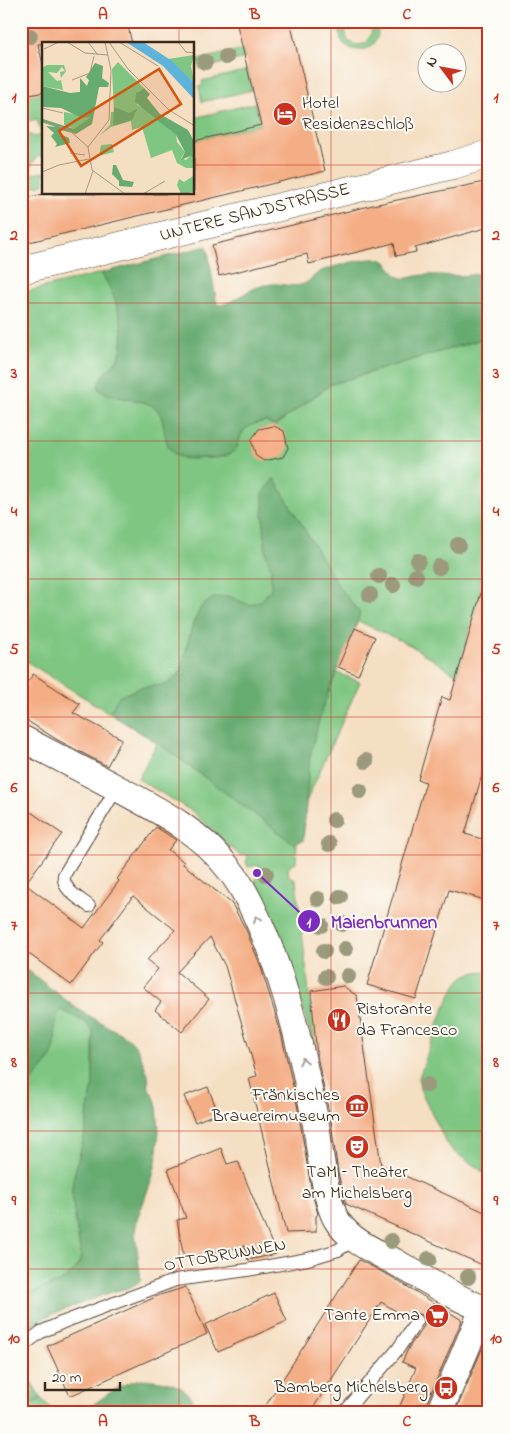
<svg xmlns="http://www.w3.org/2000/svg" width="510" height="1434" viewBox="0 0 510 1434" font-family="'Indie Flower',sans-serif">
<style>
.green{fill:#7ec682;stroke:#5c7850}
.forest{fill:#66ab70;stroke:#506a47}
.building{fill:#f4ae85}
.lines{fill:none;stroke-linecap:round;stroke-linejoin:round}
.lane-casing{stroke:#574537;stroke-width:14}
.street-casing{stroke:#574537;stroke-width:28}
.secondary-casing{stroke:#574537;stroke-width:29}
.lane{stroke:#fff;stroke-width:12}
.street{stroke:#fff;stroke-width:26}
.secondary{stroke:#fff;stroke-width:28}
.tree{fill:#9b9a7c}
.oneway{stroke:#a79f9a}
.grid{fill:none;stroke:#c8321e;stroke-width:1;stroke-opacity:0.55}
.labels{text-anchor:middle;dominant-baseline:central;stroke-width:4;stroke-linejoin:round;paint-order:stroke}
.poi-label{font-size:18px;fill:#3b2a1e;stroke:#fdfcf7;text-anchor:end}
.street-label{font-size:18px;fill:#3b2a1e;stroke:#fdfcf7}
.inset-road{fill:none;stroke:#ab9781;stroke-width:1}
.view{fill:#d7540e;fill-opacity:0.15;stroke:#d7540e;stroke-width:2.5}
.inset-edge{fill:none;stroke:#3b2a1e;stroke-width:2.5}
.leader{fill:none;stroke:#7b2cbf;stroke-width:2}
.callout-dot{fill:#7b2cbf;stroke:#fdfcf7;stroke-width:2}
.mark-label{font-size:15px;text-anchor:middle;font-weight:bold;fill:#fff}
.callout-label{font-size:19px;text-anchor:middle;font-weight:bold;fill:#7b2cbf;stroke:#fdfcf7;stroke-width:4;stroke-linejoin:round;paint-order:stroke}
.neatline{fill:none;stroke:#c8321e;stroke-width:2}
.grid-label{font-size:16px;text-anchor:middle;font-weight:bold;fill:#c8321e}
</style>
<rect width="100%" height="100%" fill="#fdfcf7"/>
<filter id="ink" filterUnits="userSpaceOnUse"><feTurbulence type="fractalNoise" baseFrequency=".02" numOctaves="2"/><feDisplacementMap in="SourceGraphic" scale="10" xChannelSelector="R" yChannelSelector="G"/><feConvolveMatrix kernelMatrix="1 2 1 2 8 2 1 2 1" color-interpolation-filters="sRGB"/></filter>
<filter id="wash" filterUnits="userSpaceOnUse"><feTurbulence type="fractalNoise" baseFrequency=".0096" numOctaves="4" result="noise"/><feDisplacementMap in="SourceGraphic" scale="20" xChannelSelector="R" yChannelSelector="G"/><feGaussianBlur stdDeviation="1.12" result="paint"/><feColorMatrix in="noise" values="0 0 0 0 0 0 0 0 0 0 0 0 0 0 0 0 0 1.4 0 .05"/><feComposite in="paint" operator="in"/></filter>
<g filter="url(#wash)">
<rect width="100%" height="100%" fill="#f5dfc3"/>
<path class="green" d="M343,21H352C338,33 349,50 366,43C373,36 374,28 366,21H375C392,60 325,59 343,21Z
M243,49L245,58L200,69L198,60Z
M248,70L252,90L202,102L199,87L203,85L202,81Z
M44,92V155L37,157L30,167L32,174L44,172V184L21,190V162L26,153V149L21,142V129L34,137L41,135L37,119L21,123V97Z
M255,103L261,125L194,141V118Z
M101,273C115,292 128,331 120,354C116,364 108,371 101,378L111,395C120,396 145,401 152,405C170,415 159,450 180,457C187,460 196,459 203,458C209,458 220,459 225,455C248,442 231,427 266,421L275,426L331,384L489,337V565L457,675L410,645L358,621L336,672L360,682L306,802L303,841L297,842L296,862L291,864L288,868L289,876L296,880L316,1053L292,971L253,882L263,872L259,865L248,867L246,862L248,857L246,854L240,856L193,812L138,779L157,743L21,658V293Z
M485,971L489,972V1176L453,1151L446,1142L420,1089L419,1078C427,1056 447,991 462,978C469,972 477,972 485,971Z
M61,1010L84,1021L93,1031V1086L88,1109L86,1129L73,1180L72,1190L73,1203L81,1257C74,1284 42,1286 21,1298V1092C32,1080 47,1068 53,1052C58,1037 50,1023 61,1010Z
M21,1399L34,1403L42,1399L55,1413H21Z"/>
<path class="forest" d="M207,246L217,305C232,305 242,293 255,288C261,286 268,284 274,284C283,284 291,287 301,285C309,283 313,276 319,272C329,267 368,257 379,259C390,260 392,275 402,278C408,279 418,275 425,275C447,274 468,280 489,269V337L331,384L274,426L266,421C229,428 247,445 230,454C222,458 211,458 203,458C147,463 177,418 151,405C135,397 115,400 99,390C95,376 115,367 120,355C128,332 115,292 101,273Z
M274,478L339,587L360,613L358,620L322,709L310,755L303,841L297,842L296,845L158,743L109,713L118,697L139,688L168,684L180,673L192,626L201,607L213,598L229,596L249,605L262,600L271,589V569L266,554L263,514V494Z
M21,965L76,1008L128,1038L138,1049L148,1075L149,1089L154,1096L157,1106L159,1131L156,1162L152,1179L137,1220L135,1232L141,1281L129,1288L112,1292L50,1315L31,1326L24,1331L21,1336V1298C42,1286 74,1284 81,1257L73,1203L72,1190L73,1180L86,1129L88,1109L93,1086V1031L84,1021L61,1010C50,1023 59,1037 53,1052C46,1068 33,1080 21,1092Z
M21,1358L26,1373L42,1399L34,1403L21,1399Z
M141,1379C158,1380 181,1382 192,1398C195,1401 195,1408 197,1413H82C100,1400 118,1384 141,1379Z"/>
<g id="blocks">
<path class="building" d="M21,21H127L132,44H38L44,69V92L21,97Z
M236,21H290L325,171L21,244V199L43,194H194V141L261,125Z
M489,181V227L415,248L416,252L396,256L394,243L309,264L307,254L219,276L212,245L373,205Z
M274,426L284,431L288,448L283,457L264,461L256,456L251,440L259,429Z
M483,586H489V751L465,834L489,841V901L449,890L416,999L367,985L426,782L418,780L442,697L450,700Z
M355,628L375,637L358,675L338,667Z
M33,674L80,704L73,713L122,739L107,766L56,739L21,717V692Z
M31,812L62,834L25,884L84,928L119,881L117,879L156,827L176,840L168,850L184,862L183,864L232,904L246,930L260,964L281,1033L297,1104L312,1193L318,1214L316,1216V1232L286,1233L249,1078L257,1076L225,966L210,937L177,972L209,999L182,1032L155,1010L161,1002L143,987L158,969L147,960L175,930L133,896L100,940L103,942L71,985L21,948V825Z
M343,986L357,996L381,1165L489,1214V1268L346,1204L338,1173L331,1122L317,1056L311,991Z
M208,1087L218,1113L195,1122L184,1096Z
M221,1148L227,1164L238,1161L276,1254L248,1260L245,1246L184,1259L177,1220L186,1218L168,1169Z
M359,1260L390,1276L462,1320L425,1407L424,1413H397L416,1368L402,1362L409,1347L424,1326V1318L422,1315L417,1313L413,1314L409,1319L381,1302L310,1413H261Z
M186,1287L207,1334L70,1396L47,1346L160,1295Z
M274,1293L287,1321L218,1352L205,1325Z
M488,1335L489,1413H455Z"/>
</g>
</g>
<g filter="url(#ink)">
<use href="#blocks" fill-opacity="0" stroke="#574537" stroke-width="1"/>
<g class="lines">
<g class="lane-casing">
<path id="lane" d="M89,906C79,898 62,890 64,875L117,788
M21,1347L41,1332L61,1323L176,1280L247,1270L308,1259L338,1250L355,1239
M344,1413L398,1349L417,1321"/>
</g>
<g class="street-casing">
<path id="street" d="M21,738C52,754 83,770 113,786C156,809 199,830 229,869C245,889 255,913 265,936C290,997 304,1061 316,1125C320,1149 325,1204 338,1222C351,1242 377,1252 397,1263C426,1280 457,1299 489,1311
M439,1413L483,1309"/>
</g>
<g class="secondary-casing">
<path id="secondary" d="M21,270L453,165L489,154"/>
</g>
<use href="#lane" class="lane"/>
<use href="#street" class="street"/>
<use href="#secondary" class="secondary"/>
</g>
<g class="tree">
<circle cx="30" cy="36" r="8"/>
<circle cx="226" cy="57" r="8"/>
<circle cx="205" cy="62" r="8"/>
<circle cx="458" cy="545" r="8"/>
<circle cx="418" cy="561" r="8"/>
<circle cx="439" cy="567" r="8"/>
<circle cx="379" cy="576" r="8"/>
<circle cx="416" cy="576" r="8"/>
<circle cx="393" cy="585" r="8"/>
<circle cx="370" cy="595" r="8"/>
<circle cx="366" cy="761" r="8"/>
<circle cx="360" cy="791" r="8"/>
<circle cx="334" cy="820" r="8"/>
<circle cx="329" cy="844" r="8"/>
<circle cx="266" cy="874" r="8"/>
<circle cx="340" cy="897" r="8"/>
<circle cx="318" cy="899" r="8"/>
<circle cx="342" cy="924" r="8"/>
<circle cx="321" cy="925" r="8"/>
<circle cx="345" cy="949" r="8"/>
<circle cx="324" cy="951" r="8"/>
<circle cx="348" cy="976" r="8"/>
<circle cx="326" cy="977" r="8"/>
<circle cx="427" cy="1085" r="8"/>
<circle cx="391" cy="1241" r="8"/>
<circle cx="429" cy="1259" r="8"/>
<circle cx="468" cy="1277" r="8"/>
</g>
<defs><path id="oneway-chevron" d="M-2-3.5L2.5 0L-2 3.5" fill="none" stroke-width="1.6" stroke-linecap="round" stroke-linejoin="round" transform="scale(1.25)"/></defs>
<g class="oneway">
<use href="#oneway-chevron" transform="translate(257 919) rotate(-115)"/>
<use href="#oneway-chevron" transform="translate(303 1061) rotate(-102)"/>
</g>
</g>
<path class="grid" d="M179,21V44M331,21V1413M21,165H44M194,165H489M179,194V1413M21,303H489M21,441H489M21,579H489M21,717H489M21,855H489M21,993H489M21,1131H489M21,1269H489"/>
<defs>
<g id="hotel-disc" transform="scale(1.25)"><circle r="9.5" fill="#c8321e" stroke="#fdfcf7"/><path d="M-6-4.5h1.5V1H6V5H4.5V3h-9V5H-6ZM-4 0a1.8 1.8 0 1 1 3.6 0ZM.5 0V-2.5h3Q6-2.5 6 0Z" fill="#fff"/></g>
<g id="restaurant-disc" transform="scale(1.25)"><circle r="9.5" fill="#c8321e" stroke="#fdfcf7"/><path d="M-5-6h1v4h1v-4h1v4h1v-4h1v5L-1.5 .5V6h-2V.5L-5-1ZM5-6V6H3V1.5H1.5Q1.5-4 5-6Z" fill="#fff"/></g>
<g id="museum-disc" transform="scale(1.25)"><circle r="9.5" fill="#c8321e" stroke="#fdfcf7"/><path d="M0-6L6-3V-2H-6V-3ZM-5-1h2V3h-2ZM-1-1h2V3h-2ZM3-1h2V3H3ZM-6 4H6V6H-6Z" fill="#fff"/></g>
<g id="theatre-disc" transform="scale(1.25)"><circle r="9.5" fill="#c8321e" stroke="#fdfcf7"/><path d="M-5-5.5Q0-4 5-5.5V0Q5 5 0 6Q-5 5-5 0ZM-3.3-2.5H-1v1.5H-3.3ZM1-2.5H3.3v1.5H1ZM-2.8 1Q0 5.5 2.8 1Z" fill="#fff"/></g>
<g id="supermarket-disc" transform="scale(1.25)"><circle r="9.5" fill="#c8321e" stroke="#fdfcf7"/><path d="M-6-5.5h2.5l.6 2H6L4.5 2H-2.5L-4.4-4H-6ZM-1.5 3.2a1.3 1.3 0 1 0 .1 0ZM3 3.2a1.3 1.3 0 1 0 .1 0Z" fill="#fff"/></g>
<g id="bus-disc" transform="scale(1.25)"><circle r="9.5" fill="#c8321e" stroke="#fdfcf7"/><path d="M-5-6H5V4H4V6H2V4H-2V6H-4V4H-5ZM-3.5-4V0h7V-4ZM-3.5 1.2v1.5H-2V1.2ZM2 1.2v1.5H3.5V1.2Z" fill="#fff"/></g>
</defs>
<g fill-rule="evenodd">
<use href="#hotel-disc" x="285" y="114"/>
<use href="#restaurant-disc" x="339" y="1020"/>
<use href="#museum-disc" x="357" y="1106"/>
<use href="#theatre-disc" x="357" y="1147"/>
<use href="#supermarket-disc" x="437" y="1316"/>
<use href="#bus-disc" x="446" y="1388"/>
</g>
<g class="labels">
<g class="poi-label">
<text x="302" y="104" text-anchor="start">Hotel<tspan x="302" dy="21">Residenzschloß</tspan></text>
<text x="356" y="1010" text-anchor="start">Ristorante<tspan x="356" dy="21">da Francesco</tspan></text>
<text x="340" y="1096">Fränkisches<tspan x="340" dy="21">Brauereimuseum</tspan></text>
<text x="357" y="1173" text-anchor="middle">TaM – Theater<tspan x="357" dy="21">am Michelsberg</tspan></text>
<text x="420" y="1316">Tante Emma</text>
<text x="428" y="1388">Bamberg Michelsberg</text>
</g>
<g class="street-label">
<text transform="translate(255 213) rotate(-14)">UNTERE SANDSTRASSE</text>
<text transform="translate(225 1256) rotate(-10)">OTTOBRUNNEN</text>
</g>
</g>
<g transform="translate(42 42)">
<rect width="152" height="152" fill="#f5dfc3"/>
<path d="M152,13L149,24L152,41L126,17ZM76,20L102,46L95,50V63L104,67L134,93L135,100L143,110L139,116L144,118L148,114L152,116V126H144L135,121L130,108L109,116L100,85L90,88L89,79L69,85L57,94L68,83L69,70H72L70,27ZM5,23H22L24,29L19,36L18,30L23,29L20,25L15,31L6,30L15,39L19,38L21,48L0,44V26ZM22,70L49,75V78L32,87L22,83ZM70,102L72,110L57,114L59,103ZM151,134L152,150L139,152L135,143L137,137L142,140Z" fill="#7ec682"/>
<path d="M53,21L61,24L60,36L67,41L66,45H57L50,82L34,92L19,88L18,92L27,96L28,101L13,105L15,102L9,94L12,91L4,84L14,85L0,80L1,77L32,87L49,75L40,76L19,66L1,65L0,44L28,51L38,50V36L45,44L47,38L44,35ZM102,46L108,52L105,56L118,72L146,88L152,99V116L148,114L139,118L143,110L134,93L93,60L94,51ZM72,65L87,71L95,67L90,78L71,84ZM71,123H74L81,138L92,140L90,145L77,144V139L70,132Z" fill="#66ab70"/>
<path d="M84,0H101L130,19L152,41V57L121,24Z" fill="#5eb3da"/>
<path class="inset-road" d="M25,0L43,11L66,13M46,0L56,13M67,0L86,27L127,68L153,84M77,0L116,24M136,0L144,10L153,11M2,7L17,0M30,38L48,31L52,14M0,66L21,71M0,80L26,87L46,105M46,105L67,78L69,28L63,0M46,105L50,128L83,152M28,111L43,113M0,130L17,123L47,117M43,152L51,129M101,152L123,139"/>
<path class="view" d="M117,27L139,62L39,124L17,89Z"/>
<rect width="152" height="152" class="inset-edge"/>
</g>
<path class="leader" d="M257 873L309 921"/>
<g class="callout-dot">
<circle cx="257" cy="873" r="5"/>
<circle cx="309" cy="921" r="12"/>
</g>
<g class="mark-label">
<text x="309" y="927">1</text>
</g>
<g class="callout-label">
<text x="384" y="928">Maienbrunnen</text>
</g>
<rect width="510" height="1434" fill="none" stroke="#fdfcf7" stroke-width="55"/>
<g transform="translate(442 68) rotate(302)"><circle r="24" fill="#fdfcf7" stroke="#afa8a0"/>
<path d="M0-4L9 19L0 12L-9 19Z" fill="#c8321e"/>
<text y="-8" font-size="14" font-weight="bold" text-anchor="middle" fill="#3b2a1e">N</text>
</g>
<path d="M45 1382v8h75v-8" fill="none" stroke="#3b2a1e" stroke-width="2.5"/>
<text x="52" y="1382" font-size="15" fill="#3b2a1e" stroke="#fdfcf7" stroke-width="4" paint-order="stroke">20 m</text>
<rect x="28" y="28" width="454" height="1378" class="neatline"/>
<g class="grid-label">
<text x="103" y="19">A</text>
<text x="255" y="19">B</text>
<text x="407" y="19">C</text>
<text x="14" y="102">1</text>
<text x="496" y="102">1</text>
<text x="14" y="240">2</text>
<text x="496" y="240">2</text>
<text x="14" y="378">3</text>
<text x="496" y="378">3</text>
<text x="14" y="516">4</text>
<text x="496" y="516">4</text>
<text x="14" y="654">5</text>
<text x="496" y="654">5</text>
<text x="14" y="792">6</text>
<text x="496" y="792">6</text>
<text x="14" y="930">7</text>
<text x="496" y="930">7</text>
<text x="14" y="1067">8</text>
<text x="496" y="1067">8</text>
<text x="14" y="1205">9</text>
<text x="496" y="1205">9</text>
<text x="14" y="1343">10</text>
<text x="496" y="1343">10</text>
<text x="103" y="1426">A</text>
<text x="255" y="1426">B</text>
<text x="407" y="1426">C</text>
</g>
</svg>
